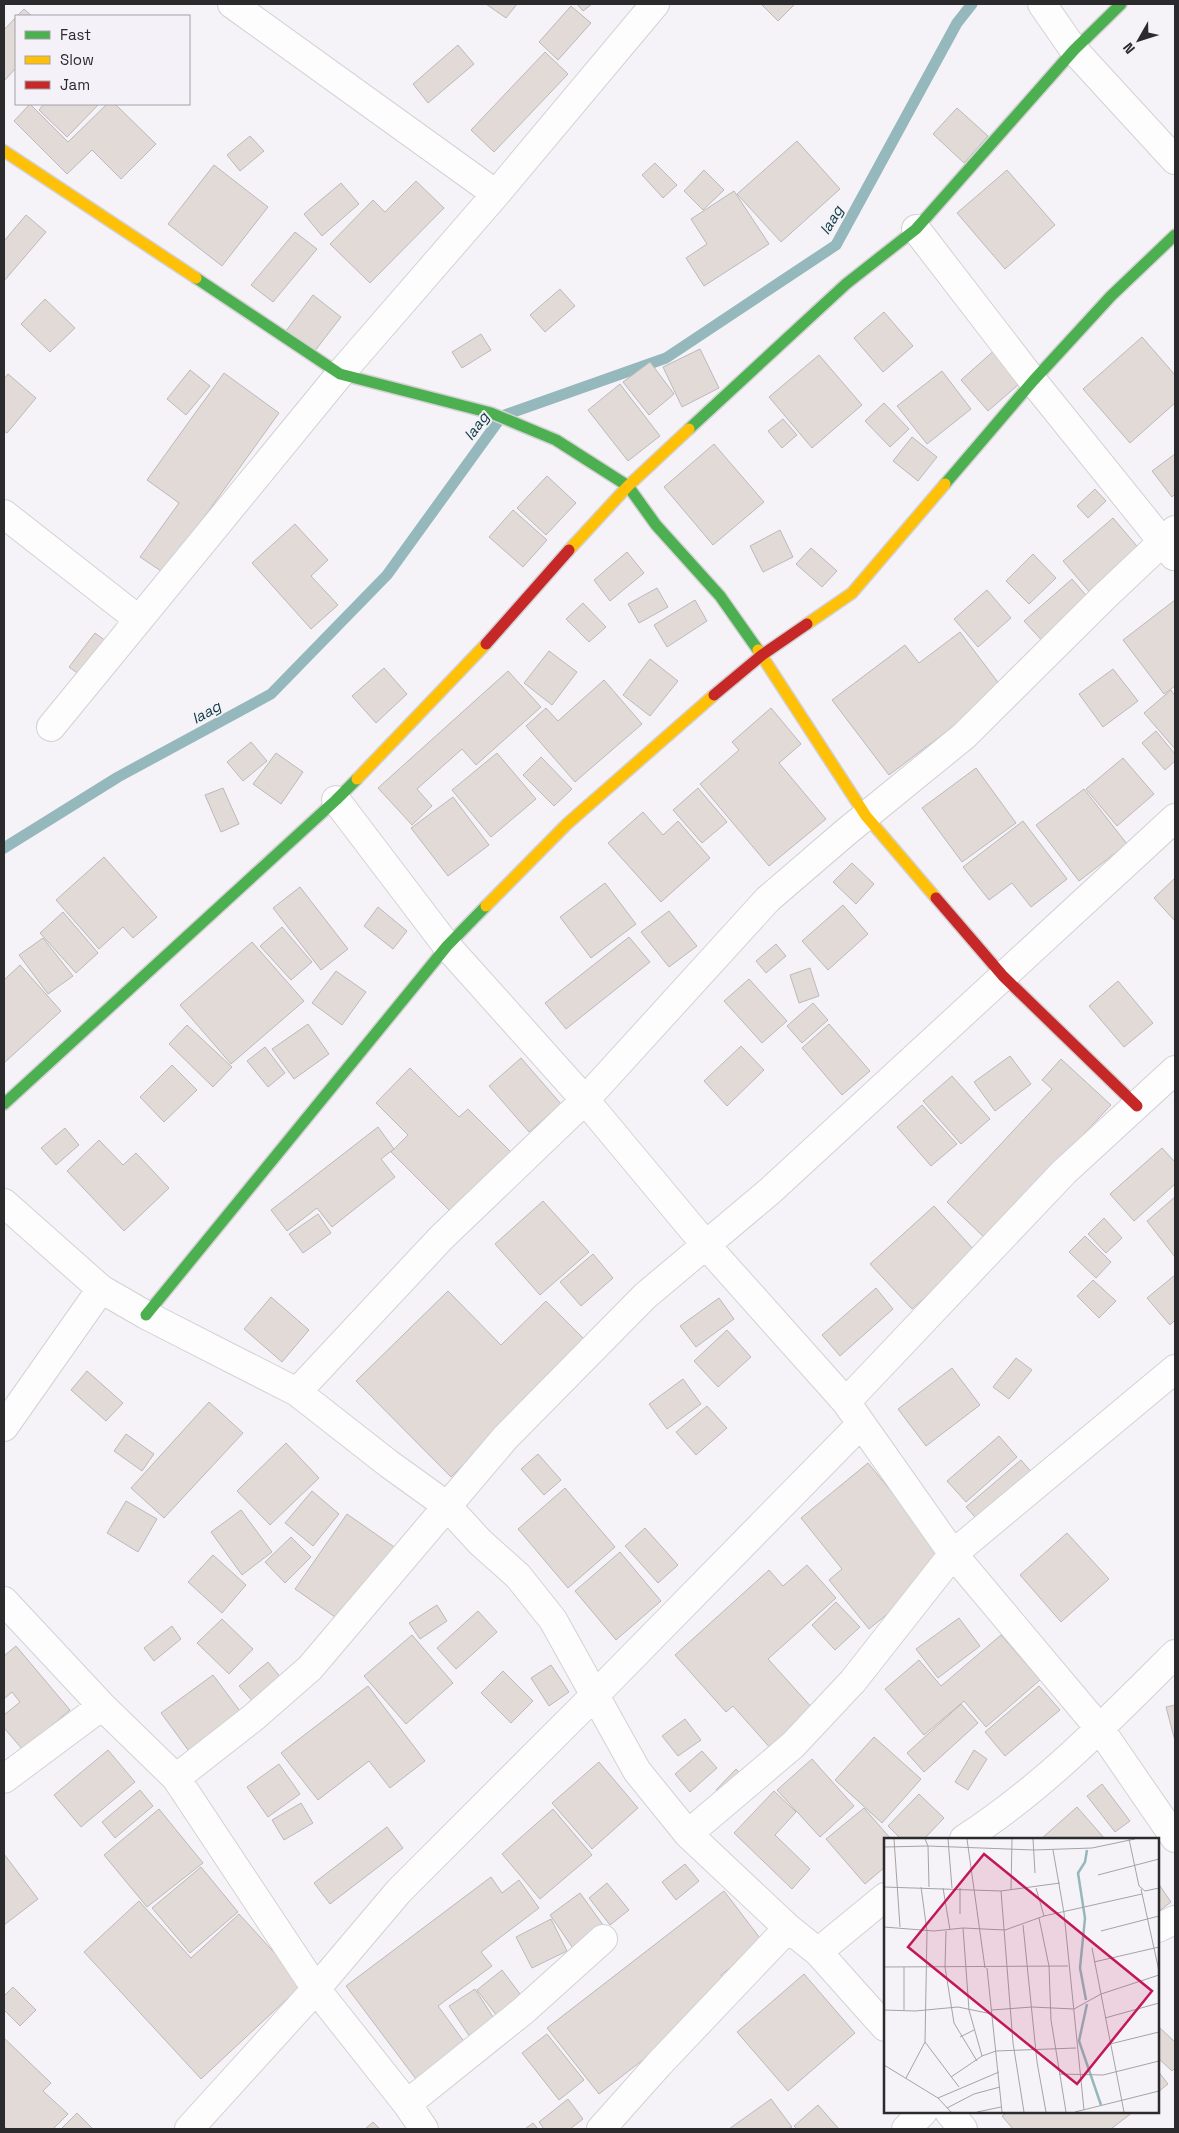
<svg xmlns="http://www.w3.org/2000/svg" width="1179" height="2133" viewBox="0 0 1179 2133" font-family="'Space Grotesk',sans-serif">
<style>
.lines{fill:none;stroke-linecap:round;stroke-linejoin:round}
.stream{stroke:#95b8bd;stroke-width:11}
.building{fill:#e1dad6;stroke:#bcb9ba}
.street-casing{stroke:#d3d1d4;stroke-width:30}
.fast-casing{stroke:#d3d1d4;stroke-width:14}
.slow-casing{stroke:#d3d1d4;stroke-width:14}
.jam-casing{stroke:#d3d1d4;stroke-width:14}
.street{stroke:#fefdfe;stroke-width:28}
.fast{stroke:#4caf50;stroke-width:11}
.slow{stroke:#ffc107;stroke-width:11}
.jam{stroke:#c62828;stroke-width:11}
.labels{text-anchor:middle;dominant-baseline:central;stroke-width:4;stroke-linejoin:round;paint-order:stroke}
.water-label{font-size:15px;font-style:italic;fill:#093a3f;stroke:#f5f1f9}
.inset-river{fill:none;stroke:#95b8bd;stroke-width:2.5}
.inset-road{fill:none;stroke:#a4a3a6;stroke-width:1}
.view{fill:#c2185b;fill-opacity:0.15;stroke:#c2185b;stroke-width:2.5}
.inset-edge{fill:none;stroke:#2b2a2d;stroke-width:2.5}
</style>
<rect width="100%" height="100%" fill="#f5f3f7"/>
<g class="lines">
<path class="stream" d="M4,848L118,777L271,694L387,575L502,416L666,358L836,245L957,23L972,4"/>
</g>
<path class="building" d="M486,4H517L506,18Z
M577,4H592L583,11Z
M761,4H795L778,21Z
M571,6L591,23L558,60L539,42Z
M24,9L32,16H17Z
M16,17V68L4,81V30Z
M458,45L474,64L428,103L413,84Z
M545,52L568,74L494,152L471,130Z
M30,104L68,142L107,104H115L156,144L121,179L92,150L67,174L14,121Z
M44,104H99L67,137L39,110Z
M957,108L988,136L964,163L933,134Z
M250,136L264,151L240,171L227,155Z
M797,141L840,189L781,242L737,194Z
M655,163L677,185L663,198L642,175Z
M214,165L268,207L222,266L168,224Z
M704,170L724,190L703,210L684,191Z
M1007,170L1055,225L1005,269L957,213Z
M416,181L444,208L370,283L330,244L373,200L385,212Z
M341,183L359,204L322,236L304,214Z
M734,191L769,244L704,286L686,258L707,244L691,219Z
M26,215L46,232L4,281V241Z
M295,232L317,249L273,302L251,285Z
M560,289L575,306L545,332L530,315Z
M313,295L341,317L314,352L286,331Z
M45,299L75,328L50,352L21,324Z
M884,312L913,346L883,372L854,338Z
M481,334L491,350L462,368L452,352Z
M1142,337L1175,375V403L1130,443L1083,389Z
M997,348L1025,379L988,411L961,380Z
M700,349L719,388L682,407L663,367Z
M819,355L862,405L812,448L769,397Z
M650,362L674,394L649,415L623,382Z
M190,370L210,386L186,415L167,399Z
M942,371L971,409L927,444L897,406Z
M224,373L279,413L164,573L140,557L179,503L147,480Z
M8,374L36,398L7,433L4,431V379Z
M620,384L660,436L628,461L588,410Z
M884,403L909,429L890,447L865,421Z
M783,419L797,435L782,448L768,431Z
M912,437L937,457L918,481L893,461Z
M714,444L764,502L713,545L664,487Z
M1175,454V494L1172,497L1152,471Z
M547,476L576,503L546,535L517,508Z
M1095,489L1106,501L1088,518L1077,506Z
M513,510L547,540L523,567L489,537Z
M1113,518L1142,552L1092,595L1063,561Z
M295,524L328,560L311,576L338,605L311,629L252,563Z
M780,530L793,557L763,572L750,546Z
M811,548L837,571L822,587L796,564Z
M627,552L644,573L610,601L594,580Z
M1033,554L1056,578L1029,604L1006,581Z
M1072,579L1092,602L1046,645L1024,621Z
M657,588L668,607L639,623L628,604Z
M987,590L1011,618L978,647L954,619Z
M695,600L707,621L667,647L654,625Z
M1175,600V686L1164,694L1123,640Z
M583,603L606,627L589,642L566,619Z
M960,632L1003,689L889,775L832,700L905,645L919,663Z
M95,633L121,652L95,686L69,667Z
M549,651L577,672L552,705L524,683Z
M650,659L678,681L650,716L623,695Z
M384,668L407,694L376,723L352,696Z
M1113,669L1138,701L1103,727L1079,694Z
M508,671L541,707L476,765L462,749L417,789L432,806L412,825L378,788Z
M604,680L642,724L575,782L526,726L546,708L558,721Z
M1171,690L1175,696V749L1144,713Z
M771,708L801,744L779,763L826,819L769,866L700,784L739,750L732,742Z
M1156,731L1175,754V761L1165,770L1142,743Z
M251,742L267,761L243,781L227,762Z
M276,753L303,772L281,804L253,784Z
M497,753L536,799L491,837L452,790Z
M541,757L572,789L554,806L523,775Z
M1123,758L1154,794L1117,826L1086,789Z
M976,768L1016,823L962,862L922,808Z
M223,788L239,824L221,832L205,795Z
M698,788L727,822L702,843L673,810Z
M1084,789L1127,844L1079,881L1036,825Z
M453,797L489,845L448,876L411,828Z
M643,812L663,835L678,821L710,858L661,902L608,843Z
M1023,821L1067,879L1031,907L1012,883L989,900L963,867Z
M104,857L157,917L133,938L123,927L99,949L56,900Z
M852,863L874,884L856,904L833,882Z
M1175,878V921L1154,898Z
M605,883L636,924L591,958L560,917Z
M300,887L348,949L321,970L273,908Z
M843,905L868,934L828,970L802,941Z
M378,907L407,931L393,949L364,926Z
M669,911L697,946L669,967L641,932Z
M63,912L98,953L76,973L40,933Z
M282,927L312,962L291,980L260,946Z
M629,937L650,962L566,1029L545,1003Z
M43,938L73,976L48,994L19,955Z
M252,942L304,1001L231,1064L180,1005Z
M776,944L786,956L766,973L756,961Z
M20,965L61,1011L4,1063V980Z
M810,968L819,996L799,1003L790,975Z
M336,971L366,992L342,1025L312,1003Z
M749,979L787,1021L762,1043L724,1001Z
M1118,981L1153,1023L1124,1047L1089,1006Z
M813,1003L828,1020L802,1043L787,1026Z
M308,1024L329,1054L294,1079L272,1049Z
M829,1024L870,1071L842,1095L802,1048Z
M187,1025L232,1067L213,1087L169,1044Z
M741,1046L764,1070L727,1106L704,1081Z
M265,1047L285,1073L268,1087L247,1061Z
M1010,1056L1031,1084L995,1111L974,1082Z
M521,1058L561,1104L529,1132L489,1086Z
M1061,1059L1111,1105L986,1239L947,1202L1052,1089L1042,1080Z
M172,1065L197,1090L164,1122L140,1097Z
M410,1068L459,1117L468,1109L511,1152L451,1212L391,1152L408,1135L376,1103Z
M952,1076L990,1119L961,1144L923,1101Z
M922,1105L957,1144L931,1166L897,1127Z
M378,1127L394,1149L381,1159L395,1177L332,1227L317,1208L287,1231L271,1210Z
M65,1128L79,1145L56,1165L41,1148Z
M99,1140L123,1165L136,1153L169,1188L124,1231L67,1171Z
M1162,1148L1175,1162V1184L1134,1221L1110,1194Z
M1175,1197V1257L1147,1221Z
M543,1201L589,1252L540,1295L495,1244Z
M934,1206L976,1252L912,1309L870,1264Z
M318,1214L331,1233L303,1253L289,1234Z
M1104,1218L1122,1238L1106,1253L1088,1234Z
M1085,1236L1111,1262L1096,1278L1069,1252Z
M593,1254L613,1278L581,1306L560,1282Z
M1175,1275V1320L1170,1325L1147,1298Z
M1093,1280L1116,1301L1099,1318L1077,1296Z
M876,1288L893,1309L840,1356L822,1335Z
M448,1291L501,1345L546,1301L587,1342L451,1477L356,1381Z
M271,1297L309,1330L282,1362L244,1329Z
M719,1298L734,1319L696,1347L680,1326Z
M727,1330L751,1357L718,1387L694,1361Z
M1016,1358L1032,1370L1009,1399L993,1387Z
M952,1368L980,1405L926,1446L898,1409Z
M87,1371L123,1403L106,1421L71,1390Z
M683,1379L701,1404L667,1429L649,1404Z
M209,1402L243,1433L164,1518L131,1488Z
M707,1406L727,1428L696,1455L676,1432Z
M126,1434L154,1454L142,1471L114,1451Z
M999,1436L1017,1457L966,1502L947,1481Z
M286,1443L319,1478L270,1525L237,1491Z
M538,1454L561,1480L544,1495L521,1469Z
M1021,1460L1046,1489L991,1535L966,1507Z
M868,1463L950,1563L869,1629L829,1580L842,1569L801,1518Z
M565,1488L615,1547L568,1588L518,1529Z
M312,1491L339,1514L313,1546L285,1523Z
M126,1501L157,1519L138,1552L107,1533Z
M241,1510L272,1552L242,1575L211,1532Z
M347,1514L400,1551L348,1626L295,1589Z
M645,1528L678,1565L658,1583L625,1546Z
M1067,1533L1109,1579L1061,1622L1020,1575Z
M291,1537L311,1557L285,1583L265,1562Z
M620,1552L661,1601L616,1640L575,1591Z
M213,1555L246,1585L222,1613L188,1582Z
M807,1565L836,1598L768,1659L815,1711L772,1750L733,1706L726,1712L675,1655L769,1570L783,1586Z
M836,1602L860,1627L835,1650L812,1625Z
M437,1605L447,1621L420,1639L409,1623Z
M478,1611L497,1632L456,1669L437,1648Z
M959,1618L980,1646L938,1678L916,1649Z
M222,1619L253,1649L229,1674L197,1643Z
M172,1626L181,1639L154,1661L144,1648Z
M412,1635L453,1683L406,1724L364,1676Z
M1001,1635L1040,1680L986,1727L964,1701L924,1735L885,1689L919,1660L941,1686Z
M16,1646L70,1710L23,1750L4,1728V1715L20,1702L12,1692L4,1699V1656Z
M268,1662L292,1691L264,1714L239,1686Z
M551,1665L569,1692L549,1706L531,1678Z
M503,1671L533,1701L511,1723L481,1693Z
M213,1675L246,1719L194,1758L161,1713Z
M368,1686L425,1761L390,1788L369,1761L318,1800L281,1753Z
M1039,1686L1060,1710L1005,1756L985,1732Z
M961,1704L978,1723L924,1772L907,1753Z
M1175,1705V1741L1166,1707Z
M685,1719L701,1740L678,1756L662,1736Z
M874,1737L921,1779L882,1823L835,1780Z
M108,1750L135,1782L81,1827L54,1795Z
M974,1750L987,1759L968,1790L955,1782Z
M702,1751L717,1768L690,1792L675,1774Z
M812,1759L854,1806L820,1837L777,1790Z
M599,1762L638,1808L592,1849L552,1803Z
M279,1764L300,1794L268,1817L247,1787Z
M736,1769L746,1779L726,1799L716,1790Z
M1102,1784L1130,1821L1115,1832L1087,1796Z
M140,1790L153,1806L115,1838L102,1822Z
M774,1791L796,1812L775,1835L810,1869L792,1889L734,1833Z
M919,1794L944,1818L924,1839H901L888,1826Z
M301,1803L313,1823L284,1840L272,1820Z
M1077,1807L1105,1839H1041Z
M864,1808L891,1839H885V1867L865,1884L826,1839Z
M159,1809L203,1863L147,1907L104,1855Z
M553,1809L592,1855L540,1899L502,1854Z
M387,1827L403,1848L330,1904L314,1883Z
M4,1854L38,1899L4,1925Z
M685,1864L699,1881L676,1900L662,1882Z
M201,1867L238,1912L190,1953L152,1908Z
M491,1877L502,1893L519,1880L539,1908L481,1952L492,1966L438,2006L476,2058L428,2095L346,1986Z
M607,1883L629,1910L610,1925L589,1898Z
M1158,1883L1171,1902L1158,1912Z
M724,1891L763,1942L721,1975L733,1990L599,2094L547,2028Z
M580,1893L606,1929L575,1951L550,1915Z
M139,1901L191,1958L239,1914L303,1984L201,2079L84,1952Z
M551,1919L567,1951L532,1968L516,1937Z
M502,1970L529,2006L504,2025L477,1990Z
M804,1974L855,2033L788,2091L737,2032Z
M13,1987L36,2010L20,2026L4,2010V1996Z
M475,1989L495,2020L470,2037L449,2006Z
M1160,2028L1175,2042V2068L1172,2071L1158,2058V2030Z
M547,2034L584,2080L559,2100L522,2053Z
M4,2038L51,2083L43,2091L68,2114L53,2129H7L4,2126Z
M1158,2071L1168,2084L1158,2092Z
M568,2099L583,2119L570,2129H544L539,2122Z
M771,2099L792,2127L788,2129H729Z
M818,2105L839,2129H797L794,2126Z
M1008,2112H1133L1111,2129H1013L1002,2116Z
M77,2113L93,2129H61Z
M373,2122L380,2129H365Z
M533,2123L538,2129H525Z"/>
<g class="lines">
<g class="street-casing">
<path id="street" d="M232,4L496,194
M1042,4L1074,50L1175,160
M916,229L1033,381L1174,556
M4,514L138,619
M51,727L340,374L496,194L655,4
M336,800L447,946L585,1100L705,1244L846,1402L953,1554L1100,1729L1175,1838
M4,1203L101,1289L146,1315L297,1392L389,1464L446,1505L480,1542L518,1576L553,1620L637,1771L688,1834L788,1928L818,1952L885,2027
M297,1392L441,1238L585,1100L768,899L846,832L964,736L1104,597L1175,530
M846,1402L1064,1172L1175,1070
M4,1427L101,1289
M4,1601L102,1706L176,1778L316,1989L407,2104L424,2129
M176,1778L254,1717L310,1668L505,1438L645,1296L770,1191L1175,818
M4,1779L102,1706
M688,1834L793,1745L853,1681L953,1554L1175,1369
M964,1839C1042,1789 1110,1719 1175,1654
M1158,1928L1175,1920
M818,1952L885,1897
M407,2104L523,2011L603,1939
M949,2112L963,2129
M189,2129L316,1989L399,1891L594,1696L861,1424
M601,2129L659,2064L788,1928
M906,2129L923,2112"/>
</g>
<g class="fast-casing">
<path id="fast" d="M196,278L340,374L491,413L556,440L628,486L656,525L720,596L758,650
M689,429L846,284L916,229L1074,50L1121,4
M945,484L1033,381L1111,296L1175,235
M4,1104L336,800L357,779
M146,1315L447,946L486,906"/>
</g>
<g class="slow-casing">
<path id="slow" d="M4,151L196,278
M569,550L628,486L689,429
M807,624L852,593L945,484
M758,650L866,816L936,898
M357,779L486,644
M486,906L567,824L714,695"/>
</g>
<g class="jam-casing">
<path id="jam" d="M486,644L569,550
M714,695L762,655L807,624
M936,898L1003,976L1137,1106"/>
</g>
<use href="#street" class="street"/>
<use href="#fast" class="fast"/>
<use href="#slow" class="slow"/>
<use href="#jam" class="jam"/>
</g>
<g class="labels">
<g class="water-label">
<text transform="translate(831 220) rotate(-59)">laag</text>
<text transform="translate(476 426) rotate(-54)">laag</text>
<text transform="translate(206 712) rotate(-29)">laag</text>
</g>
</g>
<g transform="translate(884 1838)">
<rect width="275" height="275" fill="#f5f3f7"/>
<path class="inset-river" d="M202,162L196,130L201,80L194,35L201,24L203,12M203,166L195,203L217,267"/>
<path class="inset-road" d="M10,1L16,89M41,1L44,8L150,12L208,10L251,1M64,1L68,50M83,1L101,130M149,1L151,35M245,1L255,48L261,53L275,50M0,9L44,8L45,49M169,12L180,75L200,272M214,37L275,21M0,49L117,53L176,45M37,49L43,93L41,204L75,249M59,50L66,92M76,50V76M152,50L160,78M257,51L275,133M127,52L128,1M117,53L129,205L140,274M155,80L165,128L167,182L182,274M139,87L153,224L162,274M0,89L50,93L79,90L121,92L160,78L258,56M79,90L85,172L98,218M62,93L61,129L70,185L93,223M217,93L275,78M208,110L240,274M210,124L275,109M0,129L184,128M103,130L118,274M0,172L31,173L74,169L108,176M20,172V129M108,172L148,169L190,171L217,156L275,137M221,180L275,165M76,199L90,192M226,206L275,194M0,227L54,260L67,274M175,236L219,237L275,223M67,239L98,218L112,213L192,210M22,240L41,204M54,260L115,234M63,270L90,256L116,249M93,274L117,269M191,274L275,253"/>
<path class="view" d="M100,16L268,153L193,246L24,109Z"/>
<rect width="275" height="275" class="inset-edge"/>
</g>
<rect width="1179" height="2133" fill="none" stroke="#2b2a2d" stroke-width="10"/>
<rect x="15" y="15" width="175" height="90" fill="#f5f1f9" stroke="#a4a1a7"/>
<rect x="25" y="31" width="25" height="8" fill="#4caf50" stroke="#a4a1a7"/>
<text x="60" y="40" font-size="15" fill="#2b2a2d">Fast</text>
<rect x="25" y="56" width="25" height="8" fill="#ffc107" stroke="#a4a1a7"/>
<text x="60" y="65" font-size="15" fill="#2b2a2d">Slow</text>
<rect x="25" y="81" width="25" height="8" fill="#c62828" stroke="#a4a1a7"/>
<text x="60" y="90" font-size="15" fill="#2b2a2d">Jam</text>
<g transform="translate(1139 40) rotate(231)" stroke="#f5f1f9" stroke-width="4" paint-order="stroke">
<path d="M0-4L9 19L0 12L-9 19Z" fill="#2b2a2d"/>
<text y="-8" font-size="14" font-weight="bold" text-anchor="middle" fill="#2b2a2d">N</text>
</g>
</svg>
